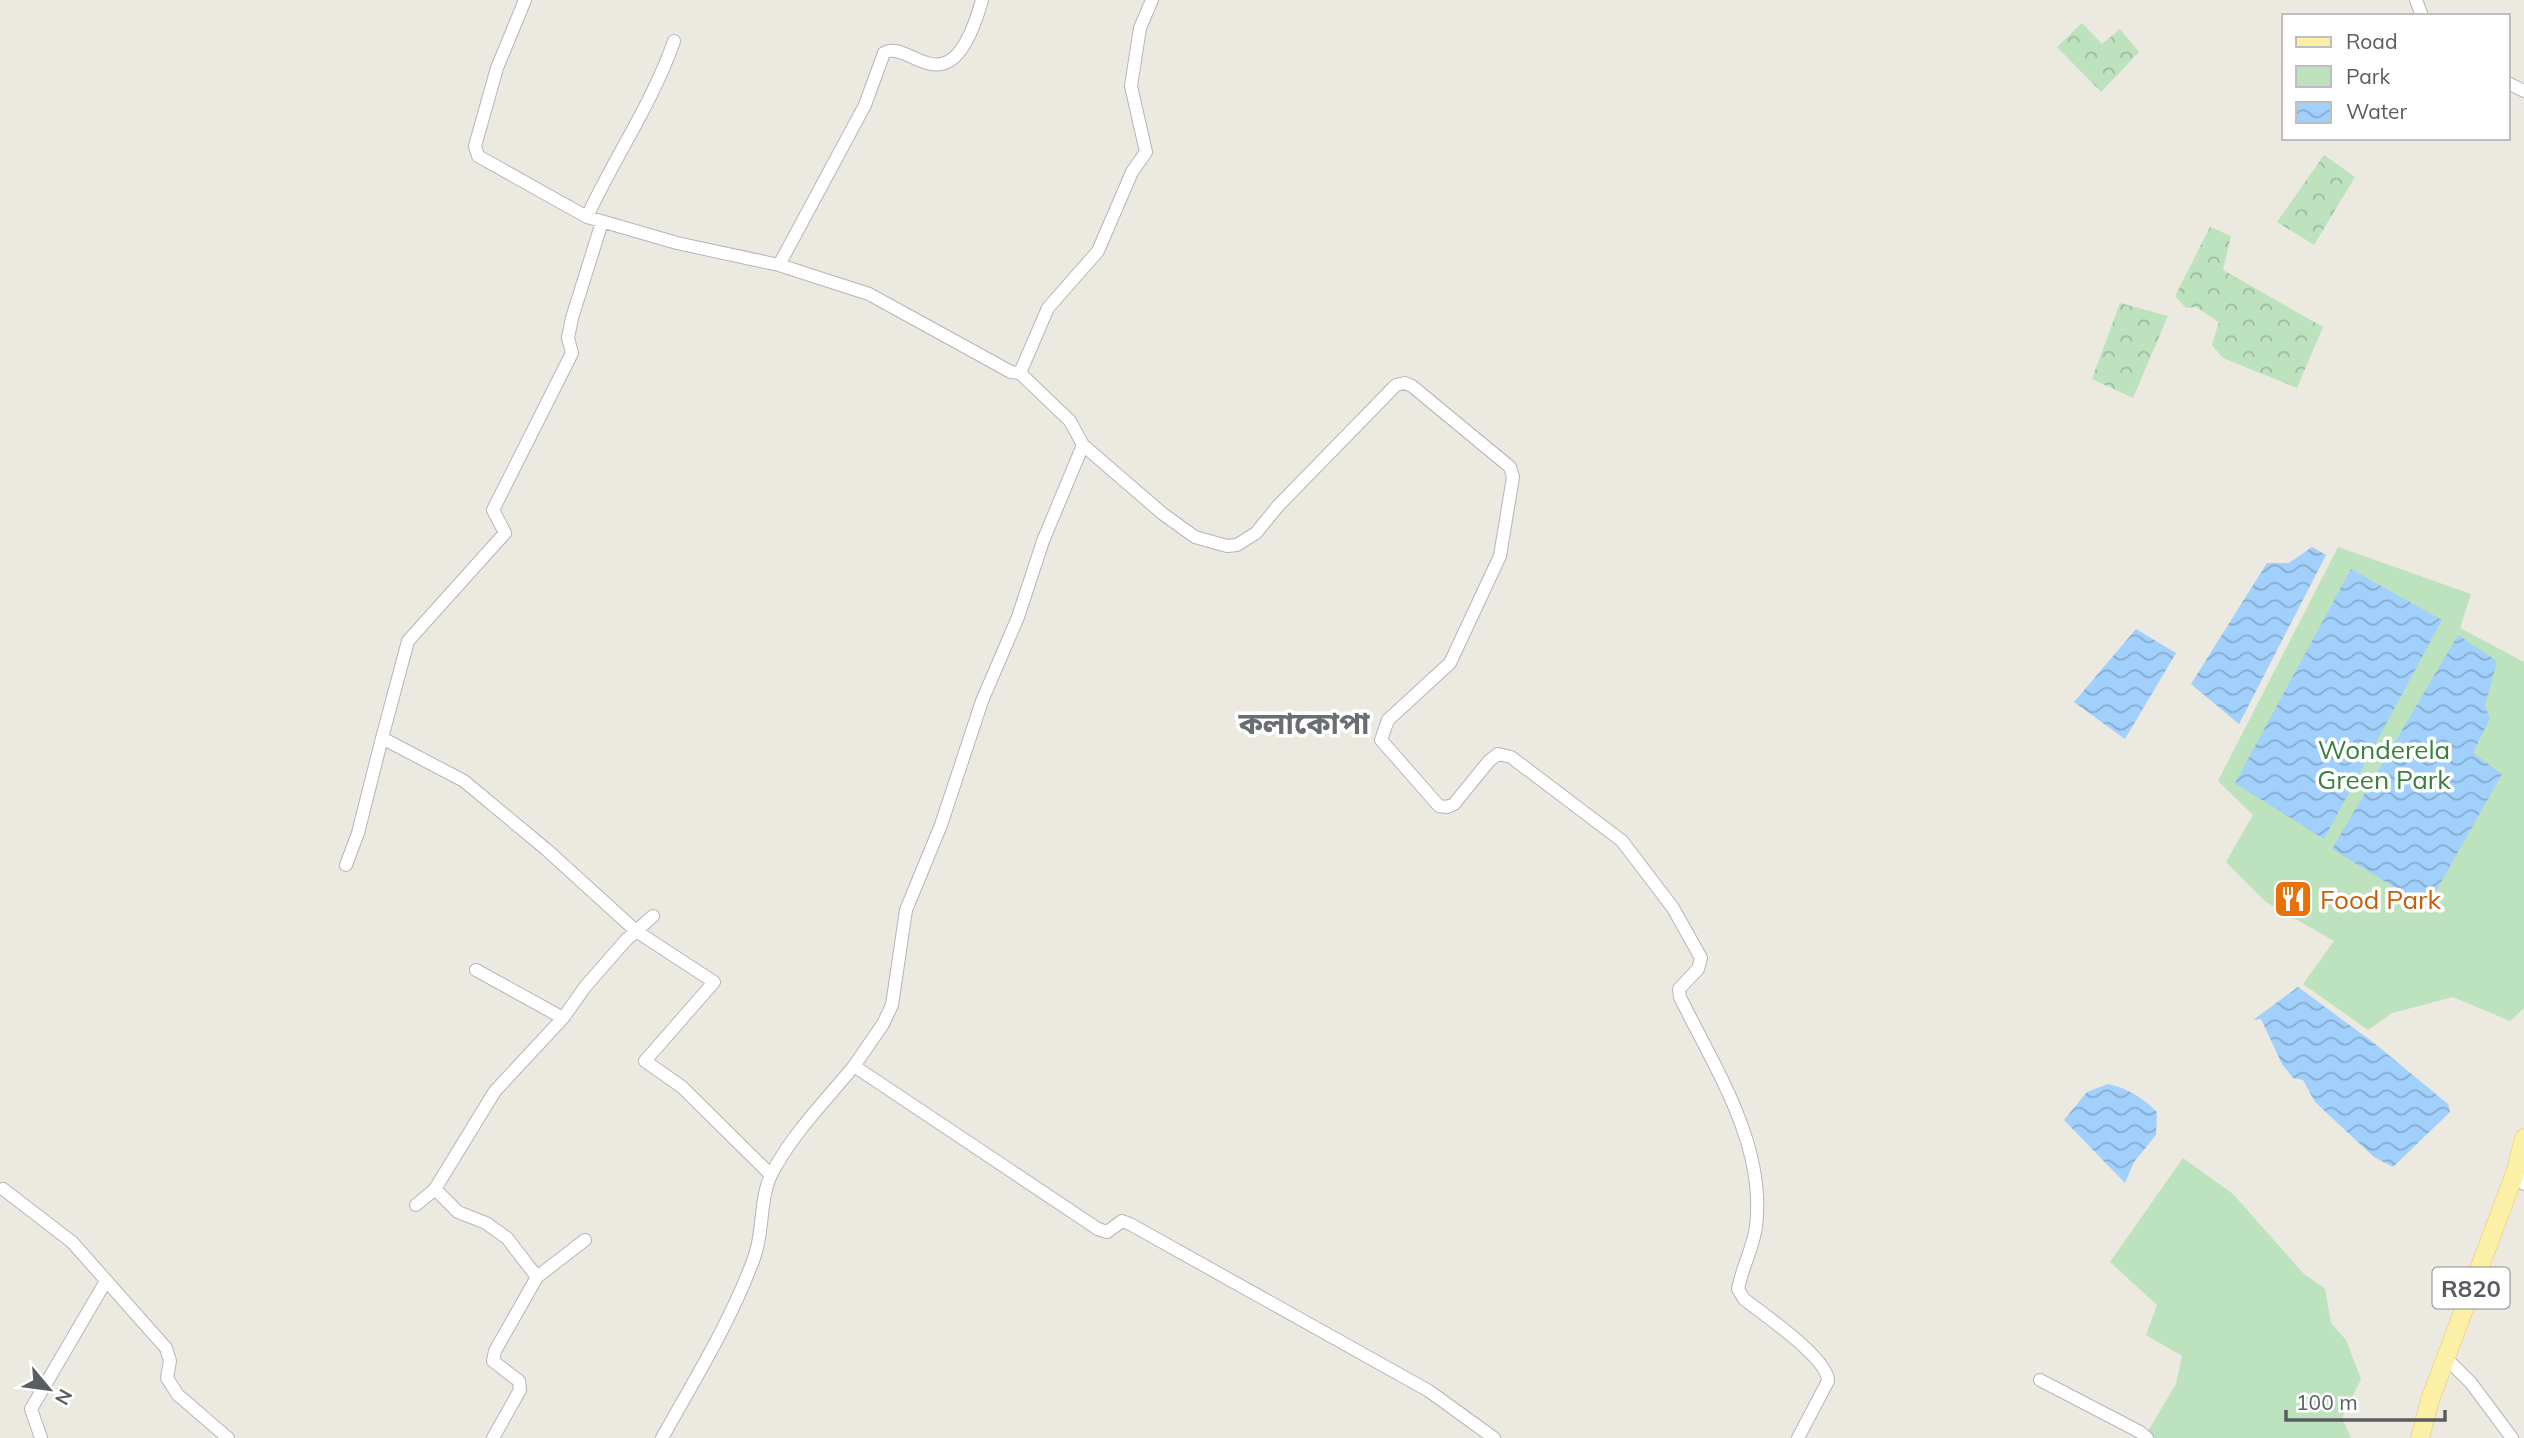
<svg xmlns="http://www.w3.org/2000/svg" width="2524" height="1438" viewBox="0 0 2524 1438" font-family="Mulish,'Noto Sans Bengali',sans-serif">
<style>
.green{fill:#bde2be}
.forest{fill:url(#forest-crowns)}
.water{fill:url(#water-waves)}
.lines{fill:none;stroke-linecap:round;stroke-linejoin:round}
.street-casing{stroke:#b3b6ba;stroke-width:14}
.primary-casing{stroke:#eac75a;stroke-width:19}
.street{stroke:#fff;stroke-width:12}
.primary{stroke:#fbf0a5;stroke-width:18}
.labels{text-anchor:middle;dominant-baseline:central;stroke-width:7;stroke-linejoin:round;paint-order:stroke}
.shield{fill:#fff;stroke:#8b8d90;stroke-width:2}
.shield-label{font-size:24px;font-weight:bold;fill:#595c60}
.park-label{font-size:26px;fill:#38803e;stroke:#fff}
.food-label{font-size:26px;fill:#c56008;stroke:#fff;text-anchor:start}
.quarter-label{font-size:30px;font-weight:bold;fill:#6a6e72;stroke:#fff}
</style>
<defs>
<pattern id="forest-crowns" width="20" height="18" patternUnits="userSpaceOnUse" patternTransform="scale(1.75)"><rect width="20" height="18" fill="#bde2be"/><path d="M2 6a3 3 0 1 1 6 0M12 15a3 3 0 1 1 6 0" fill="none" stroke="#9dba9e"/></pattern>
<pattern id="water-waves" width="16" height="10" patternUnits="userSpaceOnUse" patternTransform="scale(1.75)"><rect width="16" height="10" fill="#a0d0fb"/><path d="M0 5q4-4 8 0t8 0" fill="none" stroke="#85accf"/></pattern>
</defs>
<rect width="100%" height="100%" fill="#ebe9e0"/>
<path class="green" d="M2338,547L2471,594L2460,628L2524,662V1008L2510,1021L2453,997L2392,1013L2368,1030L2303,984L2334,941L2266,902L2226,862L2253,815L2218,781Z
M2183,1158L2233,1194L2303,1273L2325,1289L2331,1323L2346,1340L2361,1379L2342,1418L2351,1438H2144L2176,1384L2182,1356L2146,1335L2157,1305L2110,1262Z"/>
<path class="forest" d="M2082,23L2102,44L2120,29L2139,52L2101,92L2057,47Z
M2324,155L2355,177L2314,245L2277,222Z
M2210,227L2231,236L2223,270L2323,327L2297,388L2223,358L2212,345L2219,322L2196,307L2186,308L2175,296Z
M2120,303L2168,316L2133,398L2092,379Z"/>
<path class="water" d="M2312,547L2326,555L2239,724L2191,684L2267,563H2289Z
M2351,569L2442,620L2324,839L2235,783Z
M2136,629L2176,653L2125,739L2074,702Z
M2458,635L2497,661L2485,706L2490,718L2473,753L2502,774L2427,907L2332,849Z
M2298,987L2374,1043L2448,1104L2450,1112L2393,1167L2374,1157L2315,1102L2303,1080L2293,1078L2282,1064L2261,1019L2253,1020Z
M2108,1084C2127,1088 2143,1098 2157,1112L2156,1135L2134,1162L2125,1183L2064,1120L2087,1092Z"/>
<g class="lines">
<g class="street-casing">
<path id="street" d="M525,0L497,68L475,146L478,156L587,217L677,243L779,265
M982,0C950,116 910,37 884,53L865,105L779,265L869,294L1011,372L1020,373
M1152,0L1140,28L1131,86L1146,152L1132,172L1098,251L1048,308L1020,373L1070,421L1083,445L1043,541L1018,617L982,701L941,825L906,910L892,1005L883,1024L854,1066L1098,1229L1107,1232L1122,1221L1130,1224L1429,1391L1494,1438
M2416,0L2422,16
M2508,83L2524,91
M587,217C614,158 653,102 674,41
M1083,445L1163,514L1195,537L1227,546L1237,545L1256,533L1278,506L1396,385L1405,383L1412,386L1510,467L1513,477L1500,556L1450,663L1388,720L1381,740L1439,806L1447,807L1454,804L1489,761L1498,754L1511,757L1622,841L1673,908L1701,958L1698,969L1679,989L1680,997C1715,1069 1766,1144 1756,1227C1753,1248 1742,1268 1738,1289L1744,1299C1764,1315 1828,1358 1828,1381L1798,1438
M382,738L408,641L505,533L493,510L572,353L568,338L572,318L602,222
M346,865L358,833L382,738L464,781L547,850L636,931L714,982L645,1061L682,1087L771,1175
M476,970L563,1018
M2515,1173L2524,1184
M3,1189L72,1242L166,1348L170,1361L167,1378L178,1395L228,1438
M435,1189L495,1091L563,1018L585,987L626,940L653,916
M416,1205L435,1189L458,1212L486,1223L507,1238L537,1277
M2445,1357L2471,1383L2512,1438
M2040,1380L2140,1432L2147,1438
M41,1438L31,1409L106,1281
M493,1438L520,1390L519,1381L493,1361L495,1351L537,1277L585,1240
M662,1438C695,1379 731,1321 754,1258C764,1232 759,1201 771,1175C791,1135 827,1099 854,1066"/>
</g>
<g class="primary-casing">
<path id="primary" d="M2420,1438L2430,1400L2515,1173L2524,1138"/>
</g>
<use href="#street" class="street"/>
<use href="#primary" class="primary"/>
</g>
<defs>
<g id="restaurant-square" transform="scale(2.0125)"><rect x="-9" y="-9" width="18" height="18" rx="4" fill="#e8710a" stroke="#fff"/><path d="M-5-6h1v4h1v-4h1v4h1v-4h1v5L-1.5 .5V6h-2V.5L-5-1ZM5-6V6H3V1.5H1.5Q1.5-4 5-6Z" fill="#fff"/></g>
</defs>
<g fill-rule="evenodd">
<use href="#restaurant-square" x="2293" y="899"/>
</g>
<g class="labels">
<rect class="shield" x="2432.5" y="1267.5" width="77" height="41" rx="5"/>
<g class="shield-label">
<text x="2471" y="1288">R820</text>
</g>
<g class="park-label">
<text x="2384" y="749">Wonderela<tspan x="2384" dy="30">Green Park</tspan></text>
</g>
<g class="food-label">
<text x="2320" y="899">Food Park</text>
</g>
<g class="quarter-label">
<text x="1304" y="723">কলাকোপা</text>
</g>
</g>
<rect x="2282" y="14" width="228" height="126" fill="#ffffff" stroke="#bdbebf" stroke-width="2"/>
<rect x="2296" y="37" width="35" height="10" fill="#fbf0a5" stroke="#bdbebf" stroke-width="2"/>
<text x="2346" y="49" font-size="21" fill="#595c60">Road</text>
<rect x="2296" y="66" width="35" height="21" fill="#bde2be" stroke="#bdbebf" stroke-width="2"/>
<text x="2346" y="84" font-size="21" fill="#595c60">Park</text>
<rect x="2296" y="102" width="35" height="21" fill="url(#water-waves)" stroke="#bdbebf" stroke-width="2"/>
<text x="2346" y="119" font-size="21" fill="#595c60">Water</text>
<g transform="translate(49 1389) rotate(119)" stroke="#ffffff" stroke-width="5" paint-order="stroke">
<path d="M0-5L12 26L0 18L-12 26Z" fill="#595c60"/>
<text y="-10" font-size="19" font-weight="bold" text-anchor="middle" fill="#595c60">N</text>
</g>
<path d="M2286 1410v10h159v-10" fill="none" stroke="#595c60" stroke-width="3.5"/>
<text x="2296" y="1410" font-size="21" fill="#595c60" stroke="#ffffff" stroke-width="5" paint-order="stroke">100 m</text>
</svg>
